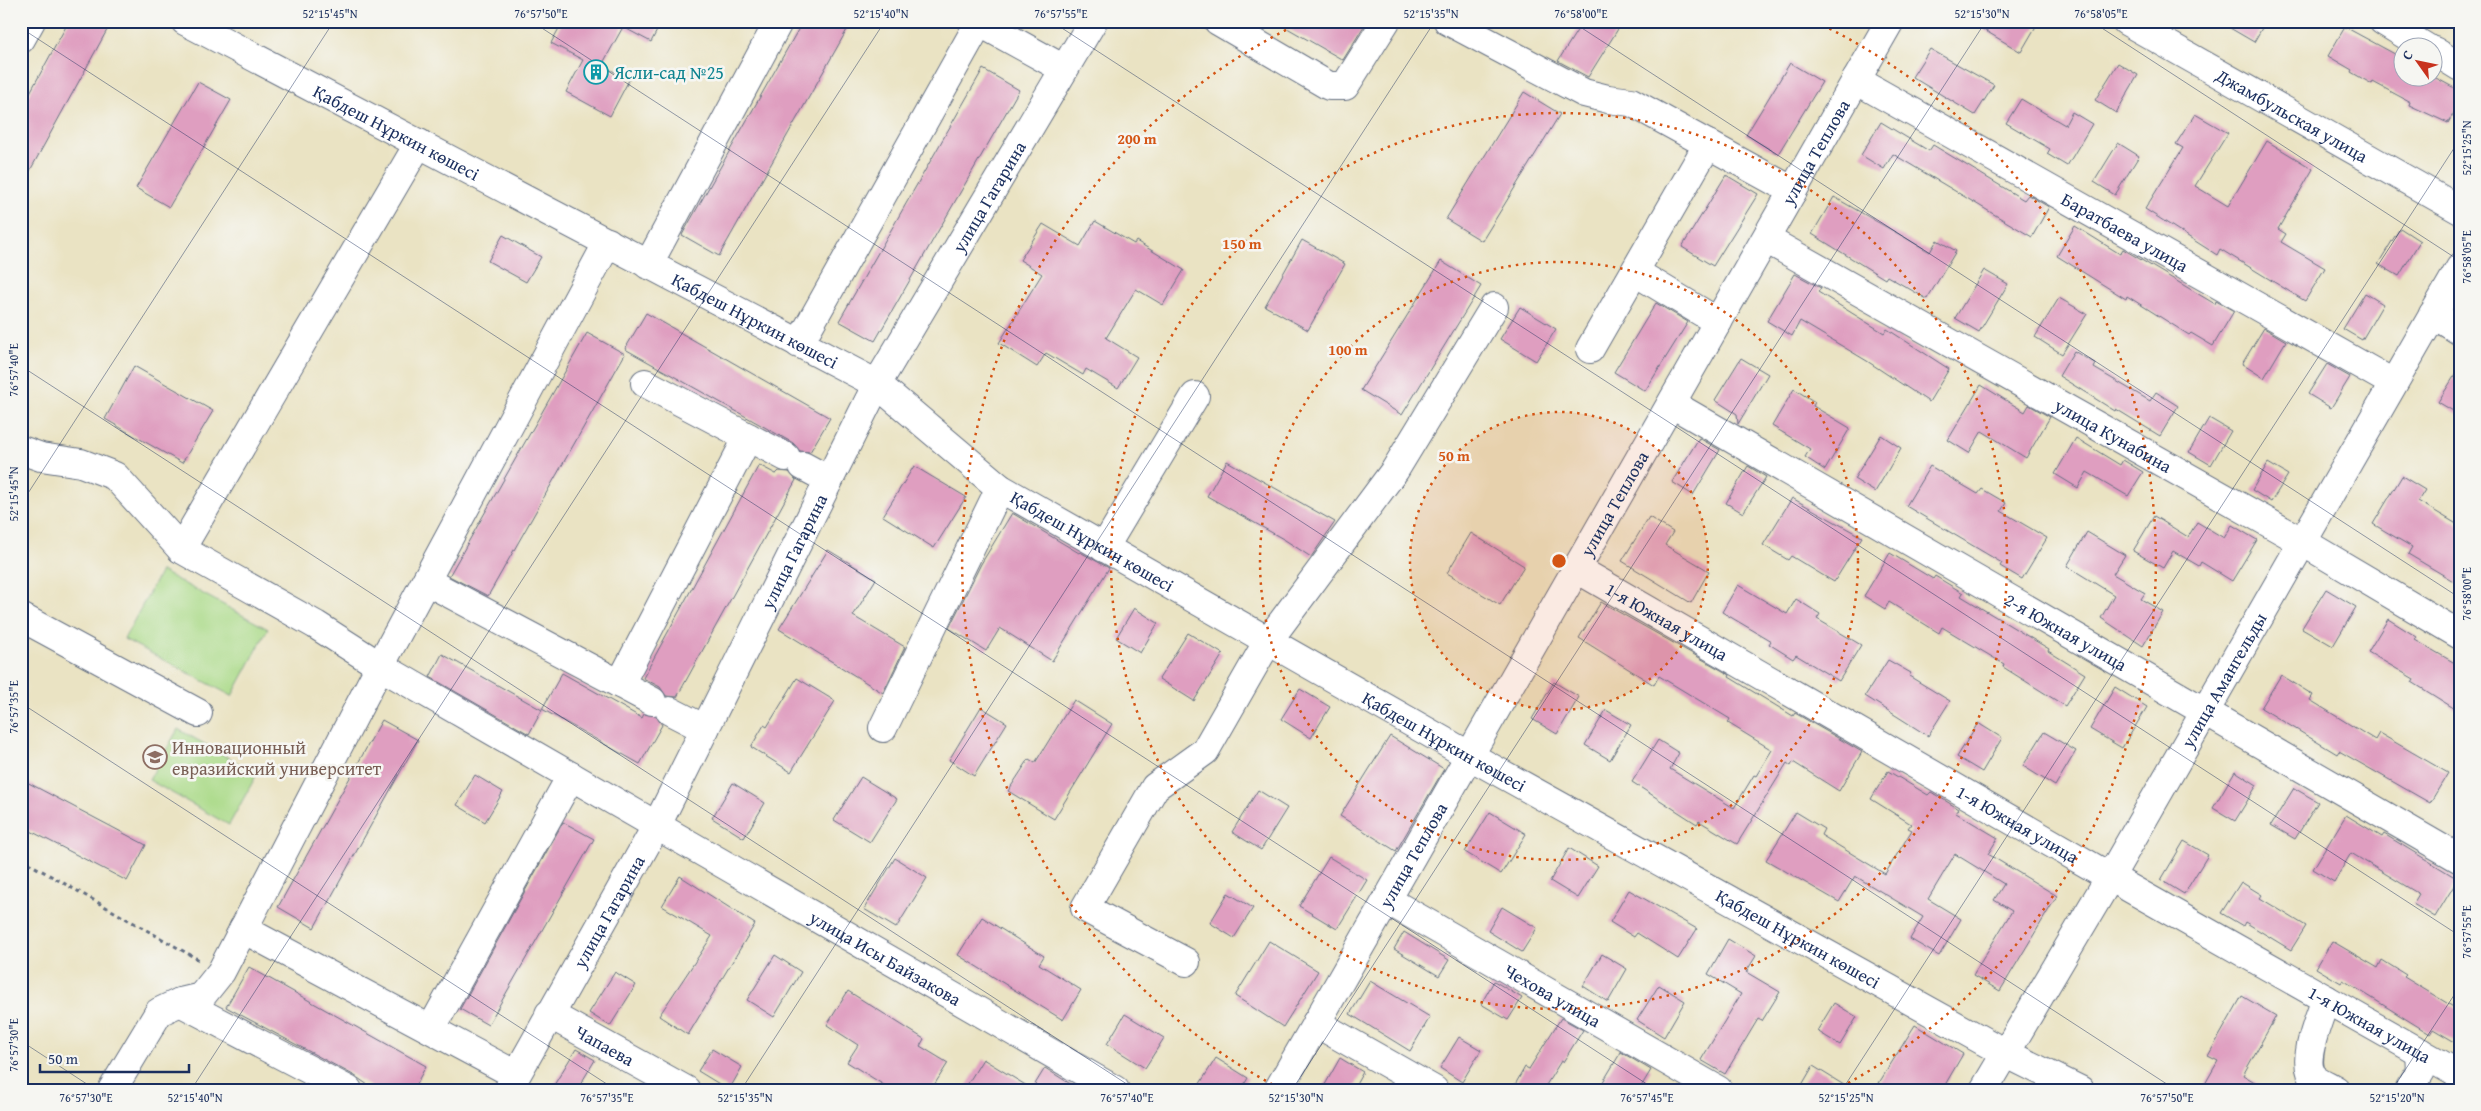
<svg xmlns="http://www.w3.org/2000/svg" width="2481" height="1111" viewBox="0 0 2481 1111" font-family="'Gentium Book Plus',serif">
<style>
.green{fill:#aada88;stroke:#628473}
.building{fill:#df9ec0}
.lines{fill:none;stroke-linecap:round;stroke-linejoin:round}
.minor-casing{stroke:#636e81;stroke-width:30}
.path{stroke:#636e81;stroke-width:3;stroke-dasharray:4 4;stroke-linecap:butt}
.minor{stroke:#fff;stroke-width:28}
.ticks{fill:none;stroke:#1b2f5e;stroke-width:1;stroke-opacity:0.45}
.ring{fill:none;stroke:#d45514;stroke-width:2.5;stroke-dasharray:2.5 5}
.labels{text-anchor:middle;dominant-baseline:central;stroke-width:5;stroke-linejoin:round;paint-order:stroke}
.culture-label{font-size:18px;fill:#0d838f;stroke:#f6f6f2;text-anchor:start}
.street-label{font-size:18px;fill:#1b2f5e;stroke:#f6f6f2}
.education-label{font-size:18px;fill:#785e54;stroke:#f6f6f2;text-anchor:start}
.centre{fill:#d45514;stroke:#f6f6f2;stroke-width:2.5}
.ring-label{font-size:15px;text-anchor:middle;font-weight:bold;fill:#d45514;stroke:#f6f6f2;stroke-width:5;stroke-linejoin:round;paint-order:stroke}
.neatline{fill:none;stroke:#1b2f5e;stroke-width:2}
.ticks-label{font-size:12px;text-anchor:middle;fill:#1b2f5e}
</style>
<rect width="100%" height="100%" fill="#f6f6f2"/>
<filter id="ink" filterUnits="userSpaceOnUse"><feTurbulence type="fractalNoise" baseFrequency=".02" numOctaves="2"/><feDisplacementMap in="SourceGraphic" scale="10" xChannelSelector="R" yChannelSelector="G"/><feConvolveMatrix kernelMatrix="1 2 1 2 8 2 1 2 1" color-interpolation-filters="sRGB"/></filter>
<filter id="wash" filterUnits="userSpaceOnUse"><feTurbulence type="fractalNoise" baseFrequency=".0096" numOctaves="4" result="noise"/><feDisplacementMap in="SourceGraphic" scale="20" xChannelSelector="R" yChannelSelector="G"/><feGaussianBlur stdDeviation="1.12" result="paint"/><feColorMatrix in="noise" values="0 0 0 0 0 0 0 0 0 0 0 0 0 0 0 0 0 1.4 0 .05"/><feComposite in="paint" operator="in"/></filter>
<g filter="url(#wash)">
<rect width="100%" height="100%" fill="#eae3c3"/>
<path class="green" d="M161,571L268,629L232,696L124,639Z
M178,729L257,774L229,825L149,780Z"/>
<g id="blocks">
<path class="building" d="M69,21H112L21,187V109Z
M563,21H662L651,42L623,27L602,65L629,80L610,116L566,92L583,60L551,43Z
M803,21H852L719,256L682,235Z
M1275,21H1355L1364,26L1343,60Z
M1583,21H1623L1588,77L1558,61Z
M1969,21H2039L2021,52Z
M2218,21H2266L2254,42Z
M2345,27L2404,59V78H2436L2460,91V102L2448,123L2409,105L2410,102L2373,82L2372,84L2351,72L2352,70L2328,56Z
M1930,49L1994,85L1975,115L1912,77Z
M1790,63L1822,82L1778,154L1746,135Z
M2118,63L2138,75L2116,113L2095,100Z
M983,69L1019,90L875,341L839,321Z
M198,82L231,100L169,207L136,188Z
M1524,92L1560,114L1482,241L1446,219Z
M2021,99L2065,125L2072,112L2092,124L2067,166L2047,154L2050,149L2006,123Z
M2195,114L2228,133L2195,186L2228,206L2267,141L2313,169L2278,229L2286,234L2281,242L2325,268L2305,301L2220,249L2217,255L2145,209L2183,148L2176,144Z
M1881,122L1929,151L1933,145L2024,200L2028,195L2049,207L2032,237L1893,154L1884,169L1861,155Z
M2118,143L2139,156L2115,195L2094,182Z
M1726,175L1758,194L1713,266L1682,247Z
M1834,197L1930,252L1937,240L1956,251L1927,299L1887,276L1885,279L1812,234Z
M1095,221L1134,244L1136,241L1184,270L1163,305L1136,289L1106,338L1137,357L1118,388L1086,369L1083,375L1046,353L1037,367L999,343L1042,274L1020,260L1043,224L1080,246Z
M2075,226L2120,254L2123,249L2215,304L2216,301L2234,311L2213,346L2191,333L2189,335L2127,296L2126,299L2057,256Z
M2400,228L2420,241L2399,276L2378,264Z
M503,235L541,257L526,282L488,261Z
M1302,240L1345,264L1308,330L1265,306Z
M1441,261L1481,286L1402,415L1361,390Z
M1984,270L2008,284L1979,332L1955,318Z
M1795,274L1821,288L1818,292L1884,333L1887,329L1949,369L1929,402L1867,361L1800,321L1792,336L1767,321Z
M2365,293L2383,304L2362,340L2343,329Z
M2059,298L2087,314L2062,354L2035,337Z
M1656,303L1688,322L1645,391L1614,372Z
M1520,307L1556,329L1536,361L1500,339Z
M646,313L830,418L810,452L800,451L793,443L625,349Z
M2264,328L2286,341L2264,378L2242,364Z
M587,333L625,354L488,596L449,576Z
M2074,351L2096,364L2094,368L2150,401L2156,392L2178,406L2160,436L2116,409L2115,411L2059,376Z
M1741,358L1768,374L1738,424L1737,414L1715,400Z
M2327,364L2350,377L2331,408L2308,394Z
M134,366L213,411L182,463L105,419Z
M2460,367V415L2438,402Z
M1981,385L2025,412L2029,405L2050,417L2026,458L1982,431L1969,453L1948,440Z
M1794,389L1815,402L1813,406L1850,428L1825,470L1805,457L1810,449L1772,426Z
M2209,418L2231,431L2211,465L2189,452Z
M1881,435L1901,448L1875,492L1854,479Z
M1699,438L1720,450L1693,495L1672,482Z
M2076,438L2120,465L2123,460L2143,472L2128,496L2087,472L2078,488L2055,474Z
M1227,461L1335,522L1311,557L1285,540L1207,496Z
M2268,463L2288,475L2271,502L2252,490Z
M759,465L776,474L779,471L789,472L796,480L677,697L666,696L660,687L643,678Z
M914,466L966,497L934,548L883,516Z
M1748,466L1766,477L1743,513L1726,503Z
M1930,466L1978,494L1982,489L2006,503L2001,511L2047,538L2022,579L2000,566L2002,563L1906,506Z
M2402,476L2425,490L2418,501L2460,526V585L2408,554L2412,547L2373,524Z
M1792,498L1862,537L1834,582L1791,556L1788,560L1763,545Z
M1012,513L1079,553L1080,552L1109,568L1052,661L1000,628L986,651L949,628L981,564Z
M2154,516L2188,537L2197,522L2224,538L2232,525L2257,540L2232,581L2201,562L2199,566L2173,551L2163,568L2133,551Z
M1649,517L1673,532L1665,545L1709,571L1691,603L1622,561Z
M2087,532L2125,555L2113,574L2145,593L2141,599L2163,612L2143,646L2101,618L2114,595L2067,566Z
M1471,533L1524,566L1500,605L1447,573Z
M828,550L876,579L853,616L905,647L883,693L779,629Z
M1890,553L1933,579L1935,576L1963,593L1961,596L2049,649L2048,651L2085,674L2065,706L2003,667L2004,664L1942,627L1939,633L1889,602L1885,609L1864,596Z
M1738,585L1787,614L1796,599L1820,614L1817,619L1861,645L1839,681L1796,655L1793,659L1769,644L1771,641L1722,612Z
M2326,589L2356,607L2333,646L2302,628Z
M1601,602L1730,675L1729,677L1793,716L1795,713L1862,752L1839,791L1793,762L1791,766L1787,763L1737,844L1699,821L1697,824L1632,782L1658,740L1679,753L1670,769L1734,808L1754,775L1756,776L1772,750L1728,723L1730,719L1659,676L1654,685L1579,638Z
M1134,608L1158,623L1140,653L1116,638Z
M2388,619L2417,637L2415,640L2460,666V712L2412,682L2414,679L2368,652Z
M1188,633L1223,654L1194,701L1159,679Z
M442,654L542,710L529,734L430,677Z
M1888,660L1911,673L1909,676L1950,701L1928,736L1865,696Z
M562,673L642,718L644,714L656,716L662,725L640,764L542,709Z
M2281,675L2313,695L2310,700L2375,740L2379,733L2448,773L2430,803L2339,751L2337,754L2261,708Z
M797,678L835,701L791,772L751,747L764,725L767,727Z
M1554,682L1579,697L1557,734L1532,719Z
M2115,687L2147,707L2122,748L2090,729Z
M1300,689L1330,707L1311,738L1281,719Z
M1074,700L1112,724L1054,819L1008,791L1029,759L1035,763Z
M981,707L1007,723L974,776L949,760Z
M1606,710L1631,725L1610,760L1585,745Z
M382,720L418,740L314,928L278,907Z
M1978,723L2002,738L1982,772L1957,757Z
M2044,732L2076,751L2055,786L2023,766Z
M1390,736L1444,769L1396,851L1340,816Z
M1888,771L1928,795L1931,792L1959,809L1956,813L1998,838L1988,854L2057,896L2000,991L1973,975L2012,911L1994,900L2004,884L1955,854L1928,899L1961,919L1939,956L1910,939L1923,917L1855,876L1839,902L1766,860L1796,812L1824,829L1821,835L1885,874L1912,830L1908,828L1911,824L1871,799Z
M2235,771L2257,785L2235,821L2213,808Z
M475,775L503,792L485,822L457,805Z
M861,777L897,799L870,842L834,820Z
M21,779L146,845L127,881L21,826Z
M733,783L765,803L744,838L712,818Z
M2294,788L2318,802L2295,839L2271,825Z
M1258,790L1287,808L1261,850L1232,832Z
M1490,812L1526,834L1501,874L1465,852Z
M2346,815L2382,837L2384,834L2458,879L2435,917L2413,904L2419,894L2351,853L2334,882L2313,869Z
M563,822L594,839L488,1025L460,1009Z
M2184,841L2208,855L2184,894L2161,880Z
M1569,848L1598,866L1578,898L1550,881Z
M1329,857L1367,880L1337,929L1299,906Z
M895,858L927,878L896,928L864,909Z
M680,876L755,924L688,1035L659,1016L712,936L662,906Z
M2241,882L2262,895L2260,898L2306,926L2291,950L2245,922L2243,926L2221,913Z
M1629,890L1697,929L1678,959L1637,933L1634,937L1610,922Z
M1228,893L1253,908L1234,938L1210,923Z
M1502,907L1537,928L1522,952L1488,931Z
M982,917L1044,956L1039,964L1081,990L1063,1020L958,955Z
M1404,932L1449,960L1439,976L1394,949Z
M1728,939L1756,956L1746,972L1780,992L1762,1021L1758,1019L1725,1074L1701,1060L1741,994L1708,974Z
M1269,941L1318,971L1283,1027L1235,996Z
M2332,941L2378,968L2382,960L2406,975L2404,977L2460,1011V1045L2433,1029L2430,1034L2343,980L2341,983L2316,968Z
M1602,954L1627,969L1608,1002L1583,986Z
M775,955L801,972L774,1017L747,1000Z
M249,967L426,1066L413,1090H375L355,1076L226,1007Z
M615,972L636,985L610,1026L589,1013Z
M1370,981L1430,1017L1410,1051L1350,1014Z
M1494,981L1522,998L1508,1020L1481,1004Z
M1659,985L1685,1001L1664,1037L1637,1020Z
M848,991L924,1039L920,1046L948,1063L931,1090H892L847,1062L858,1045L827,1025Z
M2242,996L2276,1016L2243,1075L2268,1090H2216L2205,1084L2218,1061L2208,1056Z
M1834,1003L1857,1017L1840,1045L1817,1031Z
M1125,1014L1164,1038L1145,1068L1107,1044Z
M1561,1018L1583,1030L1563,1062L1561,1061L1543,1090H1512L1525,1067L1529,1069Z
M1915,1025L1963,1054L1942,1090H1890L1879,1083Z
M1459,1037L1481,1050L1462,1082L1440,1068Z
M576,1049L595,1060L577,1090H551Z
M712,1049L742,1067L729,1090L698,1071Z
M1621,1052L1651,1070L1639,1090H1598Z
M1216,1058L1248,1078L1241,1090H1196Z
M1340,1058L1363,1072L1353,1090H1322Z
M983,1059L1032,1089L1045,1068L1080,1090H964Z
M1813,1066L1852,1090H1799Z"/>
</g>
</g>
<g filter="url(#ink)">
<use href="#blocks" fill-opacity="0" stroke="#636e81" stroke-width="1"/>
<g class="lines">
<g class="minor-casing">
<g id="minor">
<path id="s1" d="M185,21L877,384L1000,488L1470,756L2005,1053L2080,1090"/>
<path d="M977,21L1064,69"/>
<path d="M1218,21L1329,86H1345L1386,21"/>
<path d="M1448,21L1584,93L1608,99L1631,102L1793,191"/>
<path id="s2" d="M2126,21L2460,210"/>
<path d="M2383,21L2427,48"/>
<path d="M21,39L31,21"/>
<path d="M2434,51L2460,67"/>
<path id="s3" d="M1856,80L2393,383"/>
<path id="s4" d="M1766,239L2301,541L2460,635"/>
<path d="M648,265L779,21"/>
<path d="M1635,272L1718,322"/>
<path d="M2433,314L2460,331"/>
<path d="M799,344L979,23"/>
<path d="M1590,349L1708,144"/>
<path d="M645,383L786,457"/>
<path id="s5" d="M1672,404L2460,859"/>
<path id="s6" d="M21,450L41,457L81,463L115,476L181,549L316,625L380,666L1115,1090"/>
<path d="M803,466L829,480"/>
<path d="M1104,548L1195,396"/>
<path d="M181,549L419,143"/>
<path id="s7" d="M1577,569L2110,877L2460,1075"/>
<path d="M426,581L652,701"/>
<path d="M21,617L198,713"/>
<path d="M620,684L748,437"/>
<path d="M670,711L705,729"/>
<path d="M883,728L1000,488"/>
<path id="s8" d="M1387,900L1718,1090"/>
<path d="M243,929L516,1075"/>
<path d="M1186,962L1085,908L1155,787L1205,751L1268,641L1395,470L1494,307"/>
<path d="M2326,999C2320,1017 2299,1064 2315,1078C2321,1083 2330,1086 2336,1090"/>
<path d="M180,1002L348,1090"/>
<path id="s9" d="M549,1014L686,1090"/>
<path d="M1316,1023L1434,1090"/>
<path d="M431,1029L571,776"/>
<path d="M112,1090L159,1012L180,1002L201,997L221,972L380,666L608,242"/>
<path id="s10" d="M508,1090L657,825L877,384L1093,21"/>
<path id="s11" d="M1278,1090L1890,21"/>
<path id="s12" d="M1984,1090L2110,877L2460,268"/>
<path d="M2409,1090L2421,1071L2420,1052"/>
</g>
</g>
<path class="path" d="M21,859L201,961"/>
<use href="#minor" class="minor"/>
</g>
</g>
<path class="ticks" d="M531,21L2176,1090M1051,21L2460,936M1571,21L2460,598M2091,21L2460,261M21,28L1656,1090M21,366L1136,1090M21,504L334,21M21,703L616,1090M21,1041L96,1090M191,1090L885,21M741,1090L1435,21M1292,1090L1986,21M1842,1090L2460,139M2392,1090L2460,986"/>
<circle cx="1559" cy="561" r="149" fill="#d45514" fill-opacity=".12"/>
<g class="ring">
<circle cx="1559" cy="561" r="149"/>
<circle cx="1559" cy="561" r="299"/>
<circle cx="1559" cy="561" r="448"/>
<path d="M1279 1088A597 597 0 0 1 1302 22M1816 22A597 597 0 0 1 1839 1088"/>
</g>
<defs>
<g id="building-ring" transform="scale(1.25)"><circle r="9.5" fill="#f6f6f2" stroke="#0f9aa8" stroke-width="1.5"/><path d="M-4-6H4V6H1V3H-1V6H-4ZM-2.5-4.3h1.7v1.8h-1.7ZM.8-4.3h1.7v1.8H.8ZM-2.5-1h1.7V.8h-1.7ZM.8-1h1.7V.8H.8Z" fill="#0f9aa8"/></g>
<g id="university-ring" transform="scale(1.25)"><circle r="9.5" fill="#f6f6f2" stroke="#8d6e63" stroke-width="1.5"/><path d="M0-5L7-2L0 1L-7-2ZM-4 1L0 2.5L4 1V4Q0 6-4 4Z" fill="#8d6e63"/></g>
</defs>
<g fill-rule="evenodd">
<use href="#building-ring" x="596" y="72"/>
<use href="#university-ring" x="155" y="757"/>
</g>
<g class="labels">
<g class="culture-label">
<text x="614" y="72">Ясли-сад №25</text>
</g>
<g class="street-label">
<text stroke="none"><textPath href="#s2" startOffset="191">Джамбульская улица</textPath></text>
<text stroke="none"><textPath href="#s1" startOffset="239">Қабдеш Нұркин көшесі</textPath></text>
<text stroke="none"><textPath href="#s11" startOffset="1081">улица Теплова</textPath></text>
<text stroke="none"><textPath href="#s10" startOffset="1015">улица Гагарина</textPath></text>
<text stroke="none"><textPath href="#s3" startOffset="309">Баратбаева улица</textPath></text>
<text stroke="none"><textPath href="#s1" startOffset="644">Қабдеш Нұркин көшесі</textPath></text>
<text stroke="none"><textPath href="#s4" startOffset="399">улица Кунабина</textPath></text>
<text stroke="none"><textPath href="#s11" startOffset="676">улица Теплова</textPath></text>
<text stroke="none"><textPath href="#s1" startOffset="1049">Қабдеш Нұркин көшесі</textPath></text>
<text stroke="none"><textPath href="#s10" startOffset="610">улица Гагарина</textPath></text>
<text stroke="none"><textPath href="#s7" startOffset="104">1-я Южная улица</textPath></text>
<text stroke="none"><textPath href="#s5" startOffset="455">2-я Южная улица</textPath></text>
<text stroke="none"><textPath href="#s12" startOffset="475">улица Амангельды</textPath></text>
<text stroke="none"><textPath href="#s1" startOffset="1454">Қабдеш Нұркин көшесі</textPath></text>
<text stroke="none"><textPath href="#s7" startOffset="509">1-я Южная улица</textPath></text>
<text stroke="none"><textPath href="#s11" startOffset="271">улица Теплова</textPath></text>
<text stroke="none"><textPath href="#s10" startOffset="205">улица Гагарина</textPath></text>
<text stroke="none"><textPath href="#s1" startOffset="1859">Қабдеш Нұркин көшесі</textPath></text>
<text stroke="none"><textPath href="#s6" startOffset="1011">улица Исы Байзакова</textPath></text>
<text stroke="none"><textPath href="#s8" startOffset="191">Чехова улица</textPath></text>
<text stroke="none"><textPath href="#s7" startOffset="914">1-я Южная улица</textPath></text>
<text stroke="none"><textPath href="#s9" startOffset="64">Чапаева</textPath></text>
</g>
<g class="education-label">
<text x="172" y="747">Инновационный<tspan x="172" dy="21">евразийский университет</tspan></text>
</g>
</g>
<circle cx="1559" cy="561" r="8" class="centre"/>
<g class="ring-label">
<text x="1137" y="144">200 m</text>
<text x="1242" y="249">150 m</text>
<text x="1348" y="355">100 m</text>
<text x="1454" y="461">50 m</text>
</g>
<rect width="2481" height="1111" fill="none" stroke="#f6f6f2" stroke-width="55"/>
<g transform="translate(2418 62) rotate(303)"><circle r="24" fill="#f6f6f2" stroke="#9ea6b7"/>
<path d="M0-4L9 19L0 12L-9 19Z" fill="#c8321e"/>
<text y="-8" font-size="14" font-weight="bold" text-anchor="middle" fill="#1b2f5e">С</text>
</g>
<path d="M40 1064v8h149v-8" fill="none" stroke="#1b2f5e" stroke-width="2.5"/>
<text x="48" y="1064" font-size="15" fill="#1b2f5e" stroke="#f6f6f2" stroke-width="4" paint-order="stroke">50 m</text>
<rect x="28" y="28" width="2426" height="1056" class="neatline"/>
<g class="ticks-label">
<text x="330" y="18">52°15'45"N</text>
<text x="541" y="18">76°57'50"E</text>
<text x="881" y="18">52°15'40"N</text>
<text x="1061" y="18">76°57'55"E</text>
<text x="1431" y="18">52°15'35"N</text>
<text x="1581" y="18">76°58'00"E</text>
<text x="1982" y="18">52°15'30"N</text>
<text x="2101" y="18">76°58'05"E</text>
<text transform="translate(2467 148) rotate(-90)" y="4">52°15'25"N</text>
<text transform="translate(2467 257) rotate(-90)" y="4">76°58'05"E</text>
<text transform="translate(14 370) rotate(-90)" y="4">76°57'40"E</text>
<text transform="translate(14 494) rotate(-90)" y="4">52°15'45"N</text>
<text transform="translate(2467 594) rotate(-90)" y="4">76°58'00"E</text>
<text transform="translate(14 707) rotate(-90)" y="4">76°57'35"E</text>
<text transform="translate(2467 932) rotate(-90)" y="4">76°57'55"E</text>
<text transform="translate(14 1045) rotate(-90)" y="4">76°57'30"E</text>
<text x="86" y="1102">76°57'30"E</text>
<text x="195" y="1102">52°15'40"N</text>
<text x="607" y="1102">76°57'35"E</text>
<text x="745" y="1102">52°15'35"N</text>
<text x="1127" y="1102">76°57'40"E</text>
<text x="1296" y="1102">52°15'30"N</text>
<text x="1647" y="1102">76°57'45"E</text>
<text x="1846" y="1102">52°15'25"N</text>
<text x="2167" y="1102">76°57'50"E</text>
<text x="2397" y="1102">52°15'20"N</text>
</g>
</svg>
